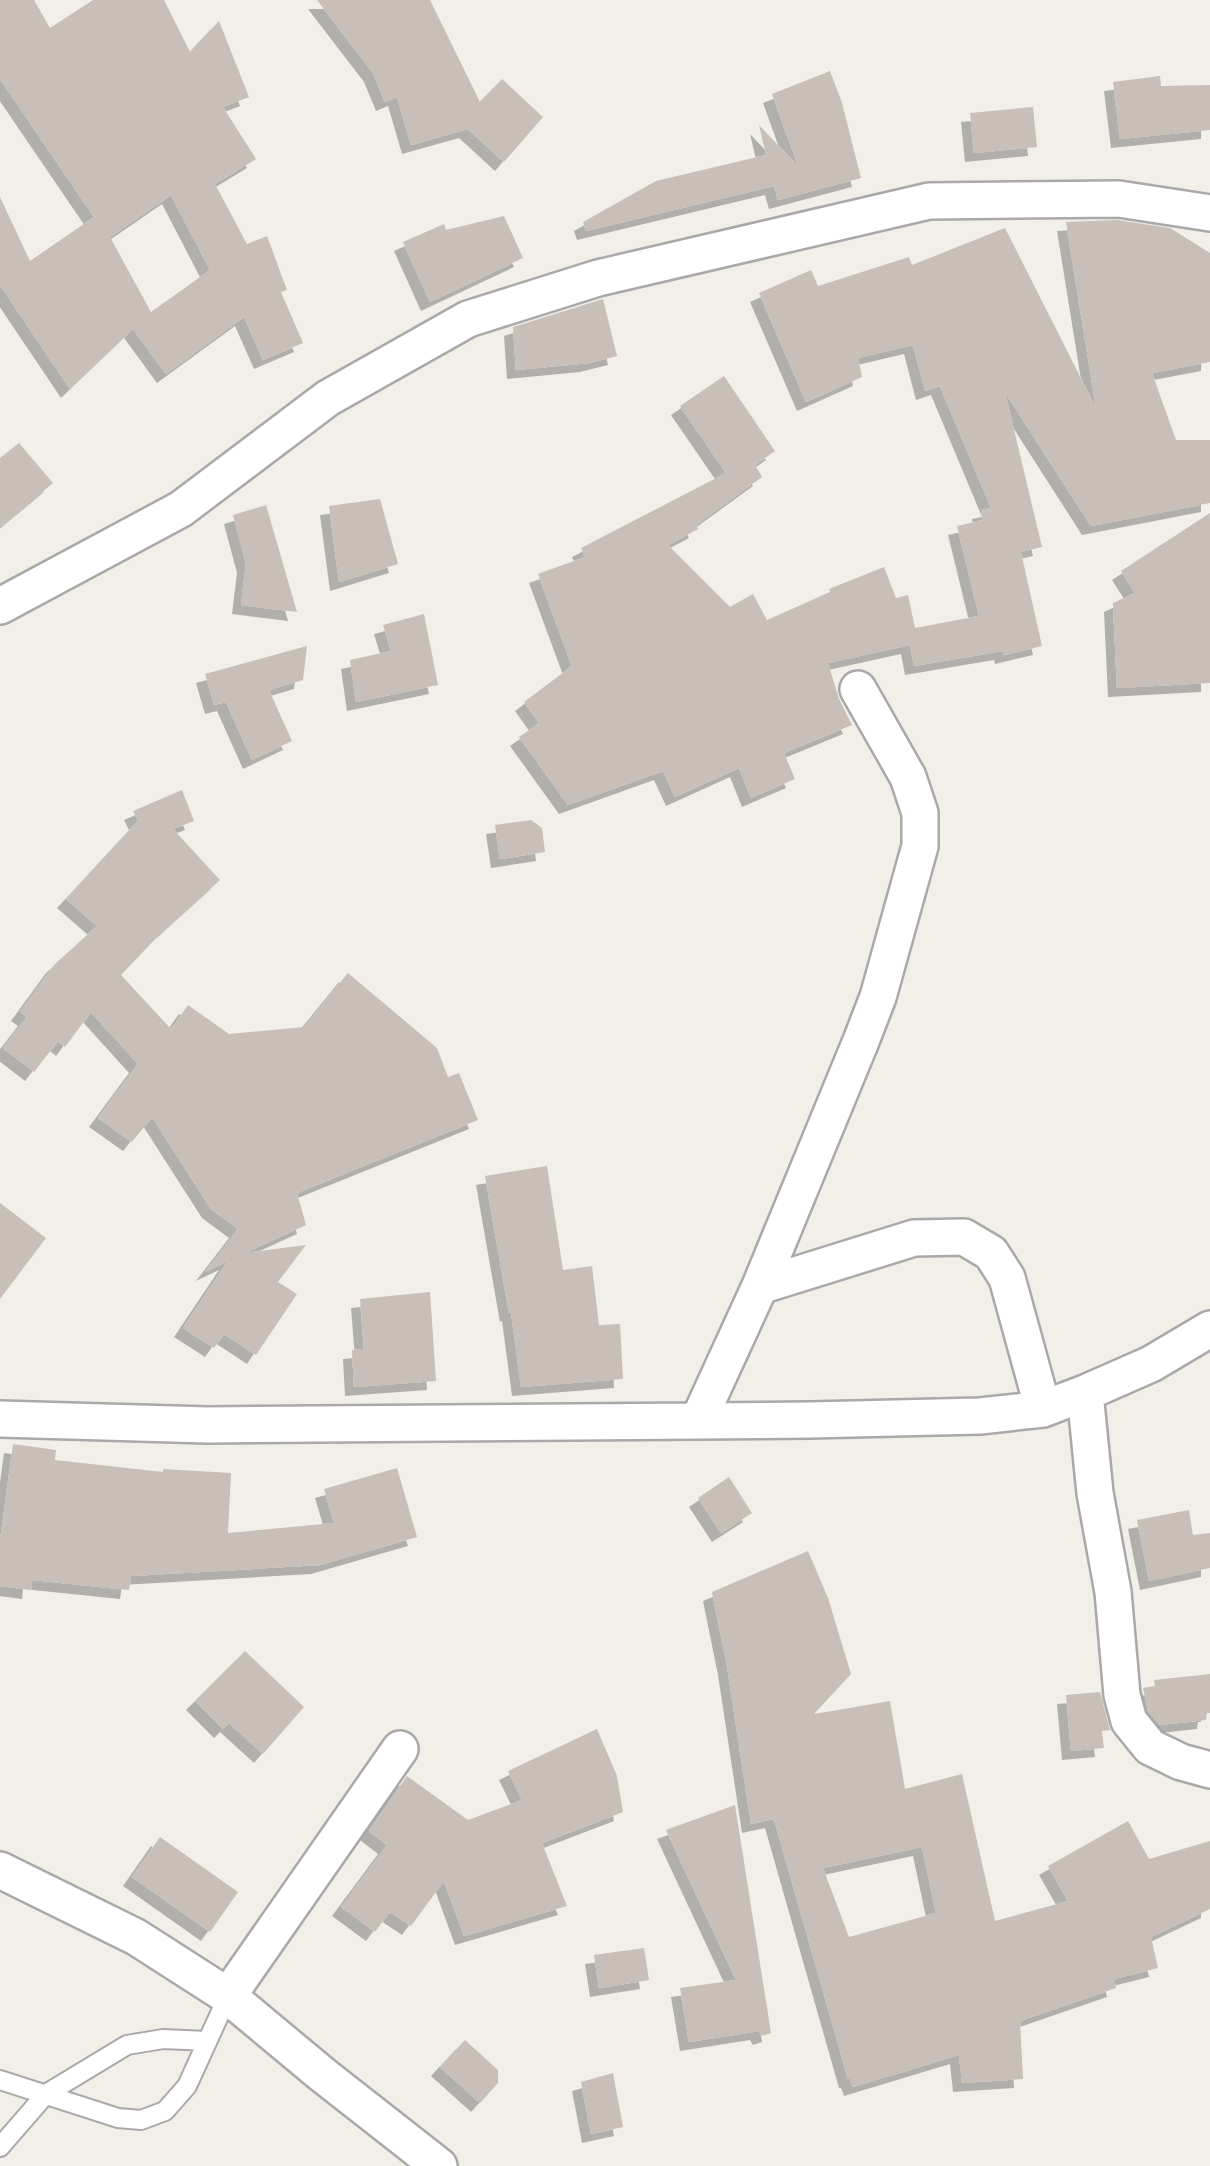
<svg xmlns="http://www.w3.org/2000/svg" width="1210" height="2166" viewBox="0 0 1210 2166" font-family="'IBM Plex Sans',sans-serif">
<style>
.building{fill:#c7bfb8;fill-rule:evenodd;filter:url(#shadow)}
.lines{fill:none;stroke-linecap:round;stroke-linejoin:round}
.service-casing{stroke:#a9a9a9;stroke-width:22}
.minor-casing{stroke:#a9a9a9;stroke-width:40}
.service{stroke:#fff;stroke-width:18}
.minor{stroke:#fff;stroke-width:35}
</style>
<defs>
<filter id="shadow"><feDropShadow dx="-9" dy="9" stdDeviation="0" flood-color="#0004"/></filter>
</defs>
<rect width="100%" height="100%" fill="#f2efe9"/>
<path class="building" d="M0,0H34L50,28L93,0H164L190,52L219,21L249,97L223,107L256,159L215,184L247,244L267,236L287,290L281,292L303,343L263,360L244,317L166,374L133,329L70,389L0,285V197L30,261L94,217L0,79ZM171,195L210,270L151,312L110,237Z
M317,0H430L480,102L502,79L543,117L504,162L468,129L411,145L397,97L385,102L373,73Z
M830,71L842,103L861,178L778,200L774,186L586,231L583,222L656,181L766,155L759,125L798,166L772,94Z
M1160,76L1161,86L1210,85V130L1120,139L1113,82Z
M1033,107L1037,147L974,153L970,113Z
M504,216L523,258L430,302L403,242L444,224L446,230Z
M1117,220L1170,228L1210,253V362L1152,373L1176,440H1210V503L1091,526L1005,392L1042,547L1021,552L1042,646L1004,655L1003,651L914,666L910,645L828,663L839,699L852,725L784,753L795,779L751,798L739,768L675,797L663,771L568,805L519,737L539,723L524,702L572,666L538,574L585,557L581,548L726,473L680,406L724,376L775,451L755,465L762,477L696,525L698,529L668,545L730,607L753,594L767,620L830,592L829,589L884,567L896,598L908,595L915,628L979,616L957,526L983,520L981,510L991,508L940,386L925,391L913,345L858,358L862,377L806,402L759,293L811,270L818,286L909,257L912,265L1005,228L1096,408L1066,222Z
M603,299L617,356L589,363L516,370L513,327Z
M19,443L53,483L0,527V458Z
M380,499L398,564L339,582L329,506Z
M266,505L297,612L241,605L246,564L233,515Z
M1210,513V683L1117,688L1113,603L1135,593L1121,571Z
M424,614L438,685L356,702L350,660L391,651L383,625Z
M307,646L303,680L269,690L292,741L252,760L226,702L214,705L205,674Z
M182,790L194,821L173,829L220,880L158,936L121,975L171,1029L188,1005L229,1034L304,1027L348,973L437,1048L448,1077L459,1073L478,1120L297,1193L306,1225L245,1253L306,1245L278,1282L297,1294L256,1355L224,1334L214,1348L183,1328L228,1261L205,1272L238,1229L211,1209L152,1117L132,1142L98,1118L138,1064L91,1012L65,1047L58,1041L34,1072L3,1048L27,1017L20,1012L55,964L97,926L66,899L138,821L133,811Z
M531,820L542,828L545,852L500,859L495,825Z
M547,1166L563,1270L592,1266L599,1325L620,1324L623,1379L521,1387L511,1312L509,1313L485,1176Z
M0,1203L46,1238L0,1299Z
M430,1292L436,1381L354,1387L352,1350L364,1349L360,1299Z
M13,1444L56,1450L55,1460L163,1472V1469L231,1473L228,1533L334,1523L324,1489L397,1468L417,1537L320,1565L131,1576L129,1590L32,1580L31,1590L0,1586V1541Z
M729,1477L752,1513L721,1533L698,1498Z
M1189,1510L1193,1535L1210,1533V1568L1149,1581L1137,1520Z
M808,1551L828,1598L851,1674L814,1714L890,1701L905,1789L962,1774L995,1921L1068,1901L1048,1866L1128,1821L1149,1859L1210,1841V1909L1151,1937L1158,1968L1114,1979L1116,1988L1020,2021L1023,2079L962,2083L959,2055L853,2087L850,2079H848L774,1819L751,1824L727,1666L712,1592ZM922,1847L936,1913L849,1937L823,1868Z
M245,1651L304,1707L263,1754L229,1723L223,1729L195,1701Z
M1210,1674V1713H1207L1206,1720L1160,1725L1148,1711L1143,1688L1155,1686L1154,1680Z
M1100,1692L1110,1730L1102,1731L1104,1748L1071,1751L1066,1695Z
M597,1729L617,1776L623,1812L542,1843L567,1906L464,1936L444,1881L411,1926L390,1912L375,1932L341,1907L387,1845L369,1831L407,1776L468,1820L522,1800L508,1771Z
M735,1805L771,2033L762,2036L759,2031L689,2042L680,1988L736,1980L666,1830Z
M160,1837L238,1892L210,1932L132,1877Z
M644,1948L649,1980L599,1988L594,1955Z
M465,2040L498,2070V2083L480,2103L440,2067Z
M613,2073L623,2127L591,2134L581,2082Z"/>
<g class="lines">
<g class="service-casing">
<path id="service" d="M0,2080L118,2118L141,2120L165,2111L187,2086L228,1996
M0,2147L46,2094L127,2045L163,2039L207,2041"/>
</g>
<g class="minor-casing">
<path id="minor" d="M0,606L181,509L328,398L468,319L598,278L929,201L1119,199L1210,213
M760,1286L914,1238L964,1237L991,1253L1007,1278L1043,1409
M1085,1393L1095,1493L1113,1592L1122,1695L1129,1721L1150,1747L1181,1762L1210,1770
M0,1419L208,1425L810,1420L980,1416L1043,1409L1085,1393L1151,1364L1210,1329
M699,1419L760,1286L861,1041L878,997L920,846V813L908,777L858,689
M0,1870L136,1937L228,1996L323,2075L439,2166
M228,1996L400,1749"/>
</g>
<use href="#service" class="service"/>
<use href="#minor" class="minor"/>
</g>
</svg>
